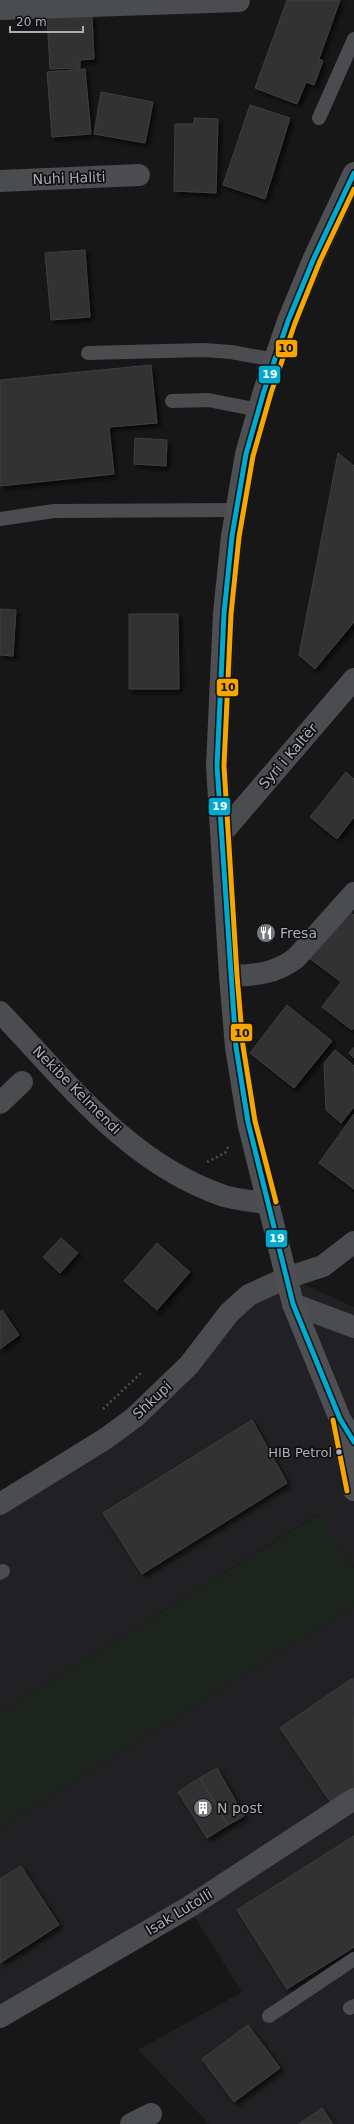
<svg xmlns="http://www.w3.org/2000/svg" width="354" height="2124" viewBox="0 0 354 2124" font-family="'DejaVu Sans',sans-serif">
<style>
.built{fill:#212123}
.green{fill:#1d241e}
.building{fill:#303031;stroke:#3f4043;filter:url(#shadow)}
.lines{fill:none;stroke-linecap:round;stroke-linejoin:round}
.path{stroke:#4d4e51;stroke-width:2.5;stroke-dasharray:2 3;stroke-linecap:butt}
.service{stroke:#4b4c50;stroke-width:14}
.minor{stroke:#4b4c50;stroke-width:22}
.tertiary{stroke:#4b4c50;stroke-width:22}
.primary{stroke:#4e4f52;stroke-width:22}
.bus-1-casing{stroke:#111113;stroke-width:8}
.bus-2-casing{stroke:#111113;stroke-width:8}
.bus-1{stroke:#00a9ce;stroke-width:5}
.bus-2{stroke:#f7a600;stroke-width:5}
.bus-dot{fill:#a9aeb7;stroke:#111113;stroke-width:1.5}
.labels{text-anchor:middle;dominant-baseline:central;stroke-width:3.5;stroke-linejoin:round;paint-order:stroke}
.bus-label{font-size:13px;fill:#a9aeb7;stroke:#111113;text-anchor:end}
.street-label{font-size:14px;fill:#a9aeb7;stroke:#111113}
.poi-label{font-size:14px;fill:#a9aeb7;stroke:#111113;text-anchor:start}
.line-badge{stroke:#111113;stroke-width:1.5}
.badge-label{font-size:11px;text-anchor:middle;font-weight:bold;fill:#fff}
.pale-badge-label{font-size:11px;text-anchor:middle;font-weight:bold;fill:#111}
</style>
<defs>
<filter id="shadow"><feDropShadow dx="3.5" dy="3.5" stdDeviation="2" flood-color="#0009"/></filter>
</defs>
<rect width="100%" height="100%" fill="#171717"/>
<path class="built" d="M294,1280L354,1307V1568L318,1514L0,1713V1504L105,1439L249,1295Z
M354,1606V2124H209L138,2050L242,1992L189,1908L0,2017V1828Z"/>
<path class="green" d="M319,1514L354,1568V1606L0,1828V1713Z"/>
<path class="building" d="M287,0H340L319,59L323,61L314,85L306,82L297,104L255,88Z
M92,16L94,59L80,60V68L50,69L47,18Z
M85,69L91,134L52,137L47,72Z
M101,92L153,102L145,143L94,134Z
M250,105L290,118L265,199L223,185Z
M194,118L218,119L216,193L174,191L175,124H194Z
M85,250L90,317L51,320L45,253Z
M151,365L157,423L109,427L114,474L0,486V380Z
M135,438L167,440L166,466L134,464Z
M338,453L354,466V622L315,669L299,655Z
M0,609L16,610L13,656L0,655Z
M129,614H178L179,689H129Z
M346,772L354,779V817L337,839L310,817Z
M345,908L354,915V1028L352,1030L322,1007L341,982L308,957Z
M287,1005L332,1041L294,1088L250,1053Z
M354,1047V1058L349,1053Z
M335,1050L354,1066V1107L341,1123L326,1110L324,1063Z
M354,1114V1189L319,1163Z
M61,1238L78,1253L60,1273L43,1257Z
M157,1243L190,1272L157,1310L124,1281Z
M2,1310L19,1335L0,1349V1312Z
M252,1420L287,1483L142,1574L103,1513Z
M353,1678L354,1793L334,1807L280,1728Z
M217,1768L244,1816L228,1825L200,1778Z
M200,1778L228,1825L207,1838L178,1792Z
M354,1836V1947L287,1989L237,1910Z
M21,1866L59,1925L0,1963V1879Z
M248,2025L280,2068L234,2102L202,2059Z
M322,2108L333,2124H299Z"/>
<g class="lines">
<path class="path" d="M207,1162L225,1153L229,1145
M103,1409L140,1374L144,1375"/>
<path class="service" d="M319,118L354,39
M88,353L204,350L231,352L275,360
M172,401L208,400L259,410
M0,519L54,511L237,510
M0,1573L3,1571
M350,2008L354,2006
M269,2016L354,1959"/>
<path class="minor" d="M0,9L239,1
M0,181L139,175
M222,833L354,679
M230,976C256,975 275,974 296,958L354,893
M0,1103L22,1082
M286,1278L323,1266L354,1242
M293,1304L354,1327
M0,2017L189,1907L354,1799
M131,2124L151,2114"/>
<path class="tertiary" d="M0,1012C66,1081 129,1164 224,1196C238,1200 255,1201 269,1204
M0,1504L105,1439L135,1417L189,1365L229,1313L249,1295L286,1278"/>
<path class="primary" d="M354,173L314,258L288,321L264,391L246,454L232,536L224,613L217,766L230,976L236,1047L248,1122L293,1304L340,1419L354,1442
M341,1426L354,1490"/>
<g class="bus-1-casing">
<path id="bus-1" d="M354,173L314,258L288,321L264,391L246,454L232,536L224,613L217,766L236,1047L248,1122L293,1304L340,1419L354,1442"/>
</g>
<g class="bus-2-casing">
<path id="bus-2" d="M276,1202L255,1121L243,1046L237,975L224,766L231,614L239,537L253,456L271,393L295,323L320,261L354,189
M333,1420L347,1491"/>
</g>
<use href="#bus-1" class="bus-1"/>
<use href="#bus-2" class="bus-2"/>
</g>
<defs>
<g id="restaurant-disc" transform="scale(1)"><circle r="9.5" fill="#76797f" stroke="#111113"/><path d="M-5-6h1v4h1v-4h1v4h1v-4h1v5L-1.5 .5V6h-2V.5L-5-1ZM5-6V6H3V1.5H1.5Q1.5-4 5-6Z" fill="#fff"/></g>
<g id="building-disc" transform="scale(1)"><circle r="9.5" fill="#76797f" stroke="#111113"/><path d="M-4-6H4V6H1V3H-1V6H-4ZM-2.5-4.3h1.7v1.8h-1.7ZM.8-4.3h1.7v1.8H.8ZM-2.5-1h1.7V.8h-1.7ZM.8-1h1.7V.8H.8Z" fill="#fff"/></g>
</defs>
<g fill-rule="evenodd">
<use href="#restaurant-disc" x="266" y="933"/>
<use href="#building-disc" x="203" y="1808"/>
</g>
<circle class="bus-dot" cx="339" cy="1452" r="3.5"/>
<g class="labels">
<g class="bus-label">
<text x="332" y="1452">HIB Petrol</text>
</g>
<g class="street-label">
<text transform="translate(69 178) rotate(-2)">Nuhi Haliti</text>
<text transform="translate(288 756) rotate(-49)">Syri i Kaltër</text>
<text transform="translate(77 1090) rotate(45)">Nekibe Kelmendi</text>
<text transform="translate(152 1400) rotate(-43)">Shkupi</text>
<text transform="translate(179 1912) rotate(-31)">Isak Lutolli</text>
</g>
<g class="poi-label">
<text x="280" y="933">Fresa</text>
<text x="217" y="1808">N post</text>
</g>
</g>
<g class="line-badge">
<rect x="275" y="339" width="23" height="19" rx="4" fill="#f7a600"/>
<rect x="258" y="365" width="23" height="19" rx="4" fill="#00a9ce"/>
<rect x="216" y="678" width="23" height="19" rx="4" fill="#f7a600"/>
<rect x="208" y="797" width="23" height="19" rx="4" fill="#00a9ce"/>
<rect x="230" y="1023" width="23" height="19" rx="4" fill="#f7a600"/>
<rect x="265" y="1229" width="23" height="19" rx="4" fill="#00a9ce"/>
</g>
<g class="badge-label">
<text x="270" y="378">19</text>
<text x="220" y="810">19</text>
<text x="277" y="1242">19</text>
</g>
<g class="pale-badge-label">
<text x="286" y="352">10</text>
<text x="228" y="691">10</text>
<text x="242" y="1037">10</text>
</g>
<path d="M10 26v6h73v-6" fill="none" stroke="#a9aeb7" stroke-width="2"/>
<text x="16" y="26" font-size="12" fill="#a9aeb7" stroke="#111113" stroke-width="3" paint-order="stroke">20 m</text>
</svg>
